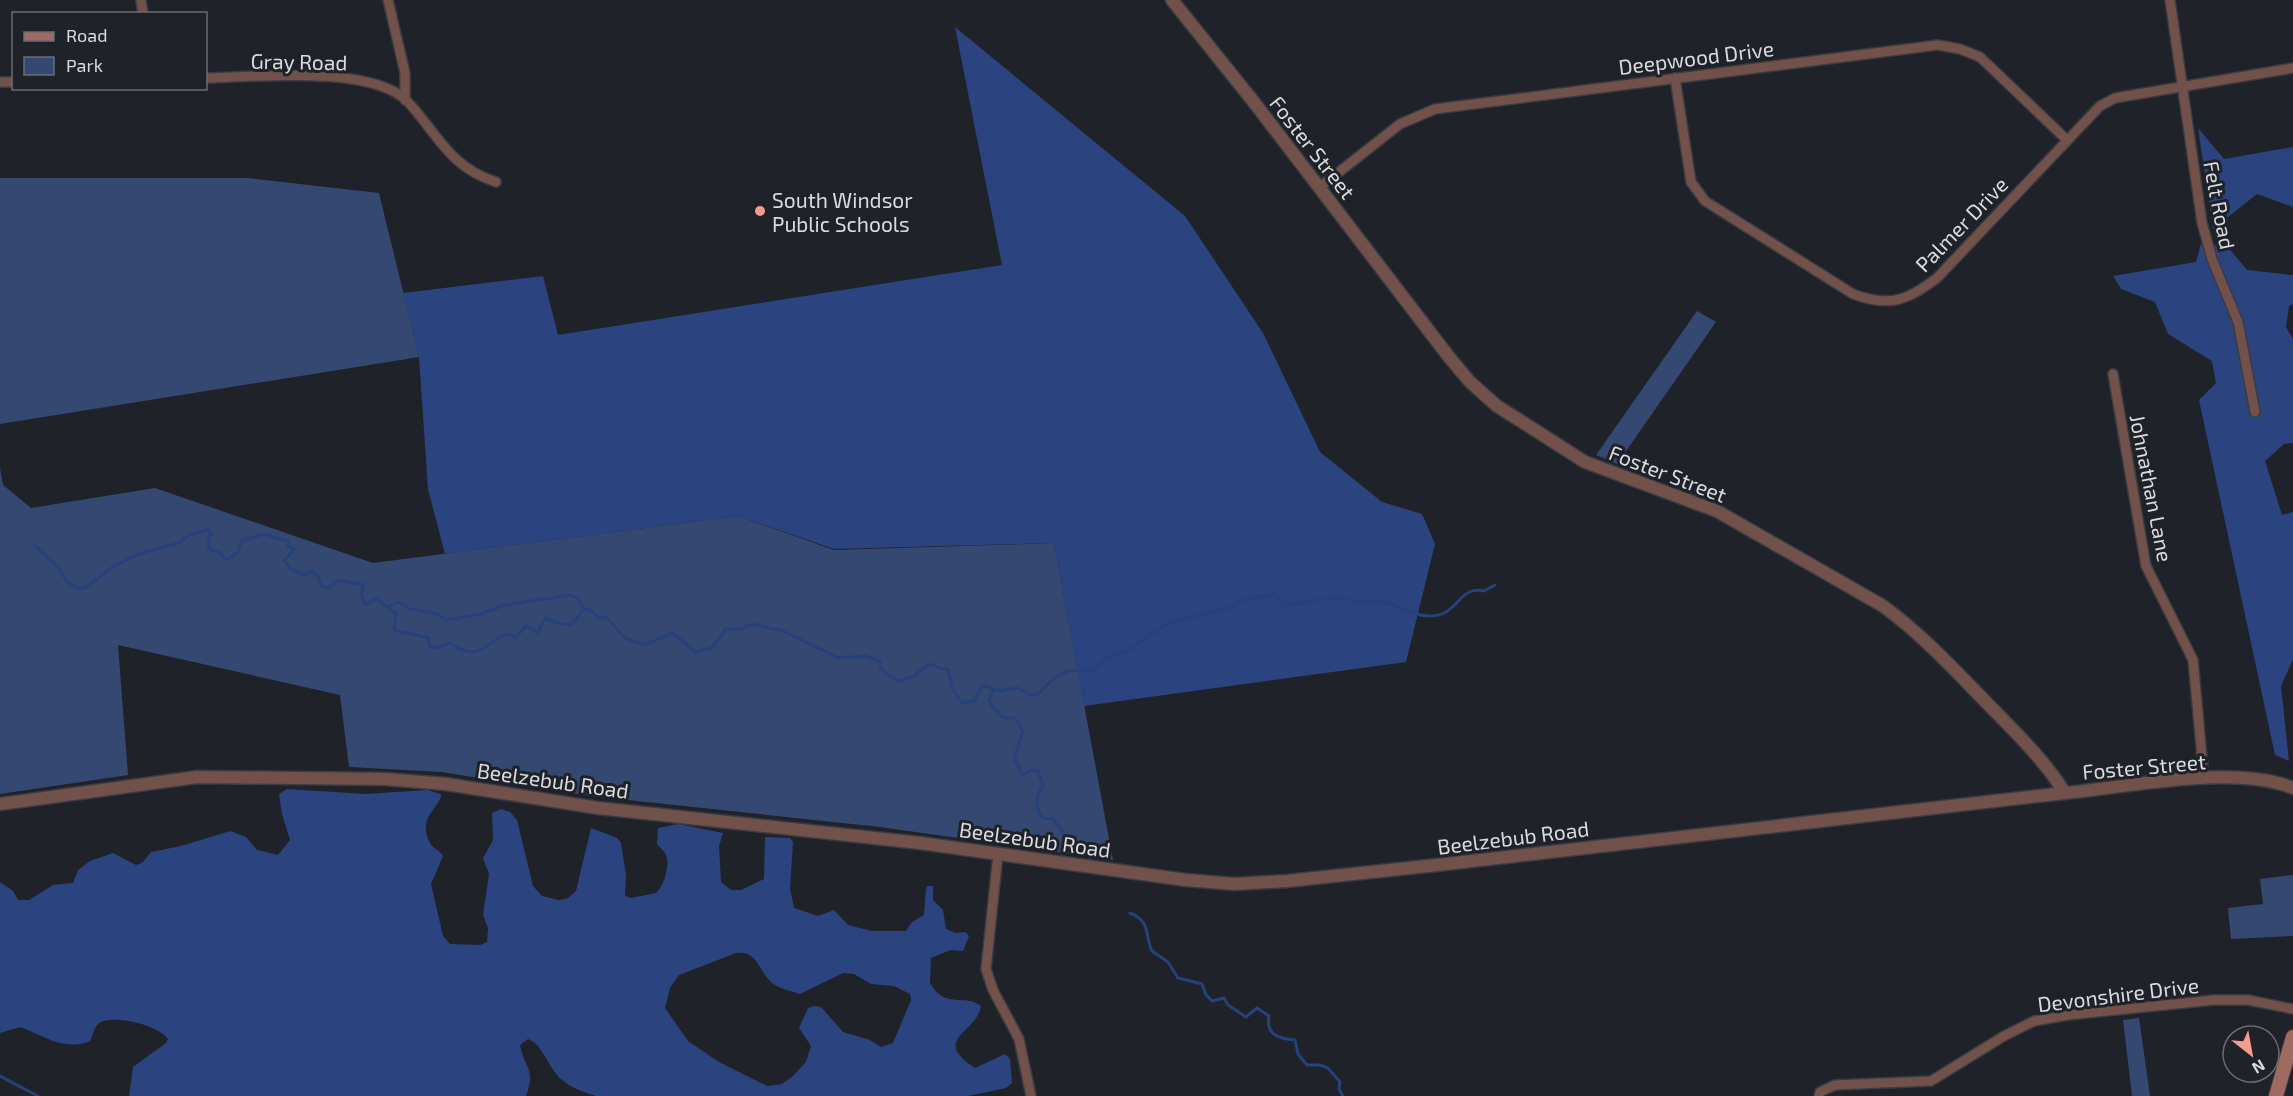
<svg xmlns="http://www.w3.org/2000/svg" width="2293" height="1096" viewBox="0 0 2293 1096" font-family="'Exo 2',sans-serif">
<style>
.green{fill:#354871}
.forest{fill:#2b447f;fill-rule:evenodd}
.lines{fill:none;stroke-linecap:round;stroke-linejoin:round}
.stream{stroke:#27417b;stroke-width:3}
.minor-casing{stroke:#393c42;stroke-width:12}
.tertiary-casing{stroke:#393c42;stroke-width:15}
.secondary-casing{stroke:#393c42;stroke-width:16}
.minor{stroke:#72514a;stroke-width:9}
.tertiary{stroke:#72514a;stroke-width:12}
.secondary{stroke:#9f6a5f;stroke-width:14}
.poi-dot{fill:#f49d8c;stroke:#1f2228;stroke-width:2}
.labels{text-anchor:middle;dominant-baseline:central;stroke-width:6;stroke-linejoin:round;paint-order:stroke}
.street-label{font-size:21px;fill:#d9dbdf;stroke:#1f2228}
.poi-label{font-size:21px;fill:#d9dbdf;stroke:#1f2228;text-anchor:start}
</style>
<rect width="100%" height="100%" fill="#1f2228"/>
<path class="green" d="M0,178H247L379,193L419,357L0,424Z
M1697,311L1716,322L1617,464L1596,455Z
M0,468L3,485L31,508L155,488L373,563L738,516L834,550L1054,543L1113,860L880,827L590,796L441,772L349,767L340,695L118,645L128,775L0,794Z
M2293,875V936L2231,939L2228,908L2263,904L2260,879Z
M2139,1018L2150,1096H2132L2123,1020Z"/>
<path class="forest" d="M955,27L1185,216L1263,333L1320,452L1382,502L1422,514L1435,544L1406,662L1084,706L1054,543L834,549L738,516L445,554L428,489L419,357L403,293L543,276L558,335L1002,265Z
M2198,128L2224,159L2293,147V207L2257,194L2213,229Z
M2201,244L2227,246L2247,270L2293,275V304L2289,306L2286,327L2293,339V443L2284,444L2265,461L2282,515L2293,512V659L2281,686L2289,761L2275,755L2199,400L2216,383L2212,361L2168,334L2155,302L2121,289L2113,276L2196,262Z
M287,789L366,794L427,790L441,794C442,806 416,817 430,843C432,848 440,850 443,856L431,884L443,936L450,944L480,945L487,942L488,928L483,915L489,874L483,858L493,840L492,813L501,809L510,812L517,820L533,886L542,896L559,900L568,898L576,891L591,828L617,838L621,843L626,875L625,896L631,898L656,893C664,886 670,866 666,855C664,850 660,848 657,844L658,828L678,824L723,833L719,846L721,882L731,890H741L764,879L765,837L790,838L793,842L790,889L794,908L818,916L834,910L848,925L872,931H906L912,922L924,915L926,889L927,886H933V900L943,910L946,929L955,933L966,932L969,936L963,951L950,950L931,958L930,983C945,1010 965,993 981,1006C977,1033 930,1039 975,1068L1005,1054L1010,1059L1012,1083L1006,1088L968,1096H596C584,1092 571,1088 561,1079C548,1068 543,1044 528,1039L520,1045C525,1069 536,1069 526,1096H129L133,1067L166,1043L168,1039C159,1025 111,1013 98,1024C93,1029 93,1036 90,1041C64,1052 43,1035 20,1027L0,1033V882L13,891L18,900H29L53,885L73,883L78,870L90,861L113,853L136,865L143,862L151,852L181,846L230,831L246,837L257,850L278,855L290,840L282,814L279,794ZM736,953C758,950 759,972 772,983C780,989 791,991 800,994L843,973L854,974L871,984L894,986L910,994L911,1000L893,1043L881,1047L870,1040L843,1032L821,1007L814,1006L808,1008L799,1028L811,1046L806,1062L793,1076L782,1084L767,1086L719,1062L688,1041L665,1008L670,988L679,975Z"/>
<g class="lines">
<path class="stream" d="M34,545L58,567L68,583L76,588H85L114,566L139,554L179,543L191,534L208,530L211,533L208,544L210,550L221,553L226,560L238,552L241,541L263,534L288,541V546L295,549L284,560L291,569L305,575L310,571L318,576L321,585L327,588L339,580L364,585L361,595L365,604L377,599L396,614L394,630L428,638L430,647L436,648L450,643C480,663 481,645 507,634L516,637L526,626L538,633L545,618L557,623L572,625L584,609
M388,607L398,602L410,609L437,614L447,620L480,614L505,605L571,595L579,599L584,609L591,610L598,618L606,617L625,638L644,645L673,633L695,652L712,648L726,629H741L752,624L783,631L839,658L866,656L880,662L881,669L897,681L913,677L928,664L948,670L953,690L962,703L974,701L982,685L999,691L1018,688L1030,695L1038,694L1053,679L1068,671L1095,669L1107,657L1125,652L1171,622L1235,606L1244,600L1276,594L1284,604C1304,605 1325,596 1344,598C1349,599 1353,602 1358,603C1365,604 1373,600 1381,601C1398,604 1411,616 1430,616C1459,616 1458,585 1484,591L1495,585
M993,690L989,701C996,712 1001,720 1015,718L1023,732L1014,758L1023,775L1032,770L1038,771L1043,785C1036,798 1034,806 1043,818L1053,819L1072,845H1080L1090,859
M1130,913C1152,922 1144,935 1152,951L1168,962L1178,978L1202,984L1206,995L1212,1001L1224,998L1228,1005L1246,1017L1257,1008L1269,1016C1265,1035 1280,1039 1295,1040L1298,1054L1307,1065H1320L1328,1068L1340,1082L1339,1089L1343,1096
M0,1076L38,1096"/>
<g class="minor-casing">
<path id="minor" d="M141,0L143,14
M388,0L405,73V100
M2170,0L2202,223L2212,259L2238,322L2255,412
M206,78C254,77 371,65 407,101C438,134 449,167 496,182
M1675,78L1691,182L1705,201L1853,294C1890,308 1908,300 1937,278L2100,106L2115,98L2293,68
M0,82H14
M1320,187L1400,124L1435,109L1938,45L1960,49L1980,57L2067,140
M2113,374L2146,566L2193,660L2204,779
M998,854L986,969L993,990L1019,1039L1031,1096
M1819,1096L1820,1092L1835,1085L1931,1081L2004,1036L2034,1021L2068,1015L2214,1000H2248L2293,1009"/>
</g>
<g class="tertiary-casing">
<path id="tertiary" d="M1172,0L1253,101L1449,357L1470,382L1497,406L1585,462L1717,511L1883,606C1920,633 1952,667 1984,700C2013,730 2043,758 2065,793C2130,787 2233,764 2293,788
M0,804L197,777L385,779L446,784L598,808L920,843L1186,880L1234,884L1287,881L1437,865L2065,793"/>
</g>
<g class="secondary-casing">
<path id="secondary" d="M2276,1096L2293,1037"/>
</g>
<use href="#minor" class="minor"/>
<use href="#tertiary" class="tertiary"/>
<use href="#secondary" class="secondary"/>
</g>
<circle class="poi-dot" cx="760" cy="211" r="6"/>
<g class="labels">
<g class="street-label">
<text transform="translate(1696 57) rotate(-7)">Deepwood Drive</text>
<text transform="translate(299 61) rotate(1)">Gray Road</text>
<text transform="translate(1313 147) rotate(52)">Foster Street</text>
<text transform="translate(2220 205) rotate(79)">Felt Road</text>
<text transform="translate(1961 224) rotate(-46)">Palmer Drive</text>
<text transform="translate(1668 473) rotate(21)">Foster Street</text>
<text transform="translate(2152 488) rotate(79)">Johnathan Lane</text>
<text transform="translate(2144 766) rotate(-5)">Foster Street</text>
<text transform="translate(553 780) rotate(8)">Beelzebub Road</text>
<text transform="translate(1513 837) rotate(-7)">Beelzebub Road</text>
<text transform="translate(1035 839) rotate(8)">Beelzebub Road</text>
<text transform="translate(2118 994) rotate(-7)">Devonshire Drive</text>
</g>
<g class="poi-label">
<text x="772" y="199">South Windsor<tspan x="772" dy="24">Public Schools</tspan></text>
</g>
</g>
<rect x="12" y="12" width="195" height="78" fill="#1f2228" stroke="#696c71" stroke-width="1.5"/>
<rect x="24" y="32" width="30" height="9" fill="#9f6a5f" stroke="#696c71" stroke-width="1.5"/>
<text x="66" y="42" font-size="18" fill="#d9dbdf">Road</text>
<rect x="24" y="57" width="30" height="18" fill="#354871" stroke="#696c71" stroke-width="1.5"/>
<text x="66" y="72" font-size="18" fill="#d9dbdf">Park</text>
<g transform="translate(2251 1054) rotate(149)"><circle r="28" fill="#1f2228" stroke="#696c71" stroke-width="1.5"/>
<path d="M0-4.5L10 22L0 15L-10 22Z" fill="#f49d8c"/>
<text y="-9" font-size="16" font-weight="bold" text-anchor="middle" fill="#d9dbdf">N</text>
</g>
</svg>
